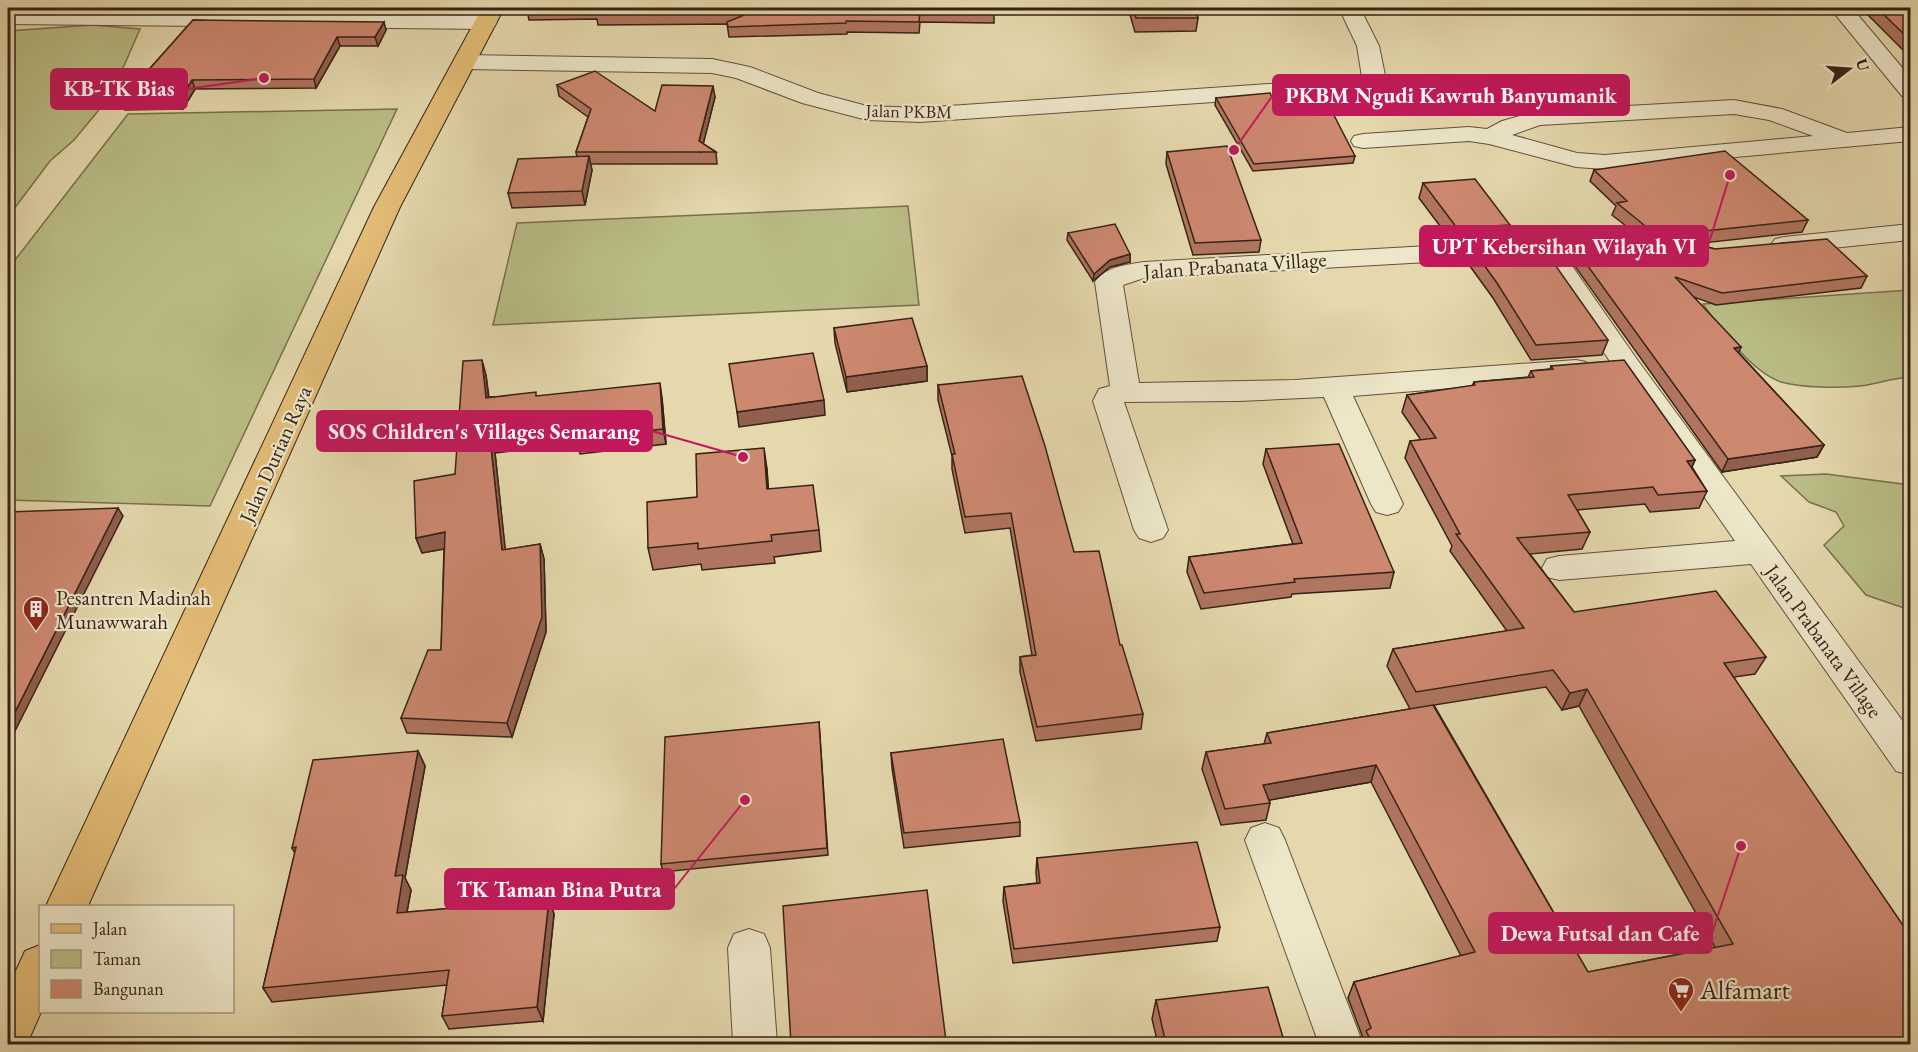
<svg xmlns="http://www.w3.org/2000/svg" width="1918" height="1052" viewBox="0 0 1918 1052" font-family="'EB Garamond',serif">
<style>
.green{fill:#babd86;stroke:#78704e;stroke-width:1.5}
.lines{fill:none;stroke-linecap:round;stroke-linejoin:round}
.minor-casing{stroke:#62503c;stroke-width:2}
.major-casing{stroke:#372216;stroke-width:2}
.minor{fill:#ede6c9;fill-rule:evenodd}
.major{fill:#e2bc76;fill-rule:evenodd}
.wall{fill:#b07560;stroke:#372216;stroke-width:1.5;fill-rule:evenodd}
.shaded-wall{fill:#905f4e;stroke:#372216;stroke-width:1.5}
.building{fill:#cd8870;stroke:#372216;stroke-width:1.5}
.labels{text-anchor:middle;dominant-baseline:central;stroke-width:4.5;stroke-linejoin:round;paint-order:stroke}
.far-street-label{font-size:18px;fill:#372216;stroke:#ede6c9}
.street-label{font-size:21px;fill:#372216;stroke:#ede6c9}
.poi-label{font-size:21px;fill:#372216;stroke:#ede6c9;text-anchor:start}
.near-poi-label{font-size:26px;fill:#372216;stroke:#ede6c9;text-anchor:start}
.leader{fill:none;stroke:#c2185b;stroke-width:2}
.callout-dot{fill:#c2185b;stroke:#ede6c9;stroke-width:2}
.callout{fill:#c2185b;stroke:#c2185b;stroke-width:2}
.callout-label{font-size:22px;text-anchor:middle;font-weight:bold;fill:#fff}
</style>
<rect width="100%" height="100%" fill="#e4d8ac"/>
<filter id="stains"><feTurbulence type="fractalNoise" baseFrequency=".00333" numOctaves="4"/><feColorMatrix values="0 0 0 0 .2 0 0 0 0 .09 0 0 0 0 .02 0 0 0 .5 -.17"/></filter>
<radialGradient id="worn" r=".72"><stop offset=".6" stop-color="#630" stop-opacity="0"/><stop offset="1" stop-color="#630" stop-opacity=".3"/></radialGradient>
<path class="green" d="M92,25L140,29L124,66L108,89L98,111L74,140L50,161L8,217V31Z
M397,109L210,506L8,500V269L128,114Z
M908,206L919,305L493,325L517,223Z
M1910,290V377C1893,378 1877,384 1860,386C1840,388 1801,388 1781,382C1751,372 1721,329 1703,304Z
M1826,474L1910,485V610L1866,595L1824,545L1844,526L1836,512L1809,502L1781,476Z"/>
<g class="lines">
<g class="minor-casing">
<path id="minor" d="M1339,8H1360L1379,46L1386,80L1382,85L1360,92L920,122L867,120L802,103L736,78L712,73L464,69L456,67L453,62L456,57L464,55L712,59L750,67L818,93L867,106L920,108L1357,78L1362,77L1357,46Z
M1830,8H1852L1910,77V98L1902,96Z
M8,12L486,15L494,17L497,22L494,27L486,29L8,24Z
M1734,100L1782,109L1847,133L1910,127V141L1605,169L1576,167L1489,144L1469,141L1363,148L1354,146L1351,141L1354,136L1363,134L1469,127L1487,129L1502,121L1538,111ZM1734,114L1769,120L1813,136L1605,155L1577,153L1512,135L1540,125Z
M1910,224V240L1784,253L1775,251L1771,245L1775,239L1784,237Z
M1516,241L1552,247L1563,253L1636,358L1910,731V775L1896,771L1751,564L1559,580L1547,577L1542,568L1547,559L1559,556L1735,541L1543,265L1535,260L1516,257L1144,278L1123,285L1139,383L1295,380L1576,360L1586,362L1591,369L1586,376L1576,378L1353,396L1403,504L1398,512L1387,515L1376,512L1371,504L1324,397L1239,401L1124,402L1168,530L1163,538L1151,542L1139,538L1134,530L1093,401L1099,389L1110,386L1095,282C1106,266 1126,265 1144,262Z
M1265,823L1279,828L1285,840L1363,1044H1319L1245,840L1251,828Z
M749,929L764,934L770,948L777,1044H733L728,948L734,934Z"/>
</g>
<g class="major-casing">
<path id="major" d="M482,8H504L400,207L88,906H46L374,207Z
M40,945L41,1012L27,1044H8V988L25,951Z"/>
</g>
<use href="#minor" class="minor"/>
<use href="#major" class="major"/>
</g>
<path class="wall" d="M8,8H21L19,10H8Z
M323,8H398L396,12H325Z
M528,8H994V23L920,22L919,33L847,32V34L729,37L727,24L598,25L597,19L529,20L527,10Z
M1128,8H1195L1198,18L1196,31L1135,32Z
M1861,8H1911V57H1910Z
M193,20L386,30L378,46H340L316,88L195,89L183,109L125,110L121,101Z
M557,85L655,111L715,97L703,144L716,152L717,164H590L592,170L585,205L512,208L508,193L577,157L576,152L588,117L559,96Z
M1216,98L1273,99L1355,156L1353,163L1253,171L1215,105Z
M1167,152L1261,240L1259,252L1193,255L1166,164Z
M1594,170L1808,220L1802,232L1702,243L1704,246L1715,249L1867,276L1861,288L1716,305L1694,297L1739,353L1824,445L1817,457L1722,472L1569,258L1574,247L1639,236L1612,215L1616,206L1590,181Z
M1423,183L1510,225L1505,239L1452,242L1419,198Z
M1068,233L1130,254V262L1110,267L1093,281L1067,240Z
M1471,247L1608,340L1602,355L1531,360L1493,298L1467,262Z
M834,328L927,366V381L847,392L835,343Z
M1551,366L1695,460L1692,467L1707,491L1699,508L1650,512L1645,504L1577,510L1590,532L1582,549L1530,554L1574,612L1766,657L1755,674L1734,677L1911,1044H1361L1363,1038L1348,998L1354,982L1461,956L1371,782L1269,800L1270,803L1266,820L1221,825L1202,769L1206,752L1264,744L1267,733L1410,709L1387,666L1393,649L1507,631L1450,551L1452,546L1405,458L1410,441L1421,440L1402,412L1407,395L1472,386L1474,382L1528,377L1531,371L1550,369ZM1546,687L1562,710L1579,706L1715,947L1588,972L1434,705Z
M486,375L489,397L537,396L662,398L666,444L580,454L577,443L495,453L505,550L540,544L544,559L546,632L512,737L407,733L401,718L441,650L444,549L422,553L416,538L455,474Z
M938,385L1074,552L1120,645L1143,714L1141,729L1036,741L1020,672V657L1032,655L1010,528L965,533L952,469V456L938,400Z
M1266,449L1394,572L1390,588L1292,594L1291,597L1201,609L1187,572L1189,557L1293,544L1263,464Z
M767,469L768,489L819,530L821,551L774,557L775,563L702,570L701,564L653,570L648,548L697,497Z
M819,722L828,855L663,872L661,864Z
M418,751L425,766L405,878L411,890L407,912L549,900L554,914L543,1021L449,1029L442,1016L447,985L272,1002L263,988L295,853L292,848Z
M891,753L1020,822V836L904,848L892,768Z
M1037,858L1220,927L1217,941L1013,963L1003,901L1004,887L1037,883L1036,872Z
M1156,1000L1285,1044H1158L1152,1019Z
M946,1041V1044H791Z"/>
<path class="shaded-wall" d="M384,22L386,30L378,46L375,37Z
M337,37L340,46L316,88L314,79Z
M192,80L195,89L183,109L180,100Z
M713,86L715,97L701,153L699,141Z
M589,156L592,170L585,205L582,191Z
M1130,254V262L1110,267L1093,281L1094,274L1110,260Z
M1741,347L1736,359L1734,348Z
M482,360L486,375L490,413L486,398Z
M927,366V381L847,392L846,377Z
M660,383L662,398L666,444L663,429Z
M824,400L825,415L739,427L737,412Z
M490,438L495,453L507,565L502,550Z
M1824,445L1817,457L1722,472L1728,459Z
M764,448L767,469L770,511L767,489Z
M1695,460L1687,477V461Z
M118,508L123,516L8,745V726Z
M445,532L450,548L422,553L416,538Z
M540,544L544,559L546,632L512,737L507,723Z
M1587,689L1579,706L1562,710L1570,693Z
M418,751L425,766L405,878L411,890L404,927L397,913L395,876Z
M1376,765L1371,782L1259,802L1263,785Z
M549,900L554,914L543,1021L537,1007Z"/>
<path class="building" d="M528,8H994V12H920L919,22L846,21V23L728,27L727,22L749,13L596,14L598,8L527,10Z
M1133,8H1195L1198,18H1136Z
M1877,8H1911V41Z
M193,20L384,22L375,37H337L314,79L192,80L180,100L121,101Z
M595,71L655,111L662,85L713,86L699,141L716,152H576L591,109L557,85Z
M1270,93L1273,99L1324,96L1355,156L1254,164L1216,98Z
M1227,146L1261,240L1195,243L1167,152Z
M1725,151L1808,220L1705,231L1700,238L1704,246L1715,249L1827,239L1867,276L1722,293L1675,277L1741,347L1734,348L1824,445L1728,459L1574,247L1655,234L1617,203L1627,201L1594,170Z
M589,156L582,191L508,193L518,159Z
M1475,179L1510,225L1457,228L1423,183Z
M1115,224L1130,254L1110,260L1094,274L1068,233Z
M1521,245L1546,252L1608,340L1536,345L1497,283L1471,247Z
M912,318L927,366L846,377L834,328Z
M813,353L824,400L737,412L729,364Z
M482,360L486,398L536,392V396L660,383L663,429L576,439V428L490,438L502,550L540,544L542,617L507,723L401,718L428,650H441L445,532L416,538L414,481L455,474L463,361Z
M1624,360L1695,460L1687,461L1707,491L1658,495L1653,487L1568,495L1590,532L1517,538L1574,612L1716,591L1766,657L1724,663L1911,937V1044H1373L1366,1031L1371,1028L1354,982L1475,952L1376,765L1263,785L1270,803L1225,809L1206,752L1271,743L1267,733L1433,705L1588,972L1733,944L1587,689L1570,693L1553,670L1416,692L1393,649L1524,628L1456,534H1460L1410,441L1436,438L1407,395L1475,385L1474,382L1534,377L1531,371L1553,369L1551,366Z
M1022,376L1045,446L1074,552L1099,551L1120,645H1122L1143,714L1037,727L1020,657L1036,655L1011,513L965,517L952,454H955L938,385Z
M1339,444L1394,572L1294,579L1295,582L1204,593L1189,557L1302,543L1266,449Z
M764,448L767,489L813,485L819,530L771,535L772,541L698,549V543L648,548L647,502L697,497L696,454Z
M118,508L8,726V512Z
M819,722L827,848L661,864L665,737Z
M1003,739L1020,822L904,833L891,753Z
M418,751L395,876L403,875L397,913L549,900L537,1007L442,1016L449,970L263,988L296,847L292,848L313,760Z
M1197,842L1220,927L1014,949L1004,887L1040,883L1037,858Z
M927,890L946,1041L920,1044H791L783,906Z
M1268,987L1285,1044H1166L1156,1000Z"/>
<defs>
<g id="building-pin" transform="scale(1.35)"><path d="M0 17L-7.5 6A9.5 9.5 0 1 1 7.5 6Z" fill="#8f2418" stroke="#ede6c9"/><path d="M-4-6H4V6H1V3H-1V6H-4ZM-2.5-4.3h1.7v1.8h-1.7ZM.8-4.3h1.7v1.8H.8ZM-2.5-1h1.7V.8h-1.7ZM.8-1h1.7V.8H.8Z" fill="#fff"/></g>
<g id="supermarket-pin" transform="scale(1.35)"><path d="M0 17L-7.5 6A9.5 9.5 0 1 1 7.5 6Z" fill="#8f2418" stroke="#ede6c9"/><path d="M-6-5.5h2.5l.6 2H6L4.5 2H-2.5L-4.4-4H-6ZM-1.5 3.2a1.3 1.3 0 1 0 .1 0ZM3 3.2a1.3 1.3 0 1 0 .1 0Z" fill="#fff"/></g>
</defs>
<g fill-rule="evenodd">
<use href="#building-pin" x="36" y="609"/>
<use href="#supermarket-pin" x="1681" y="990"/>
</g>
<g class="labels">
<g class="far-street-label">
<text transform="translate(909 111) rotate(1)">Jalan PKBM</text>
</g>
<g class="street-label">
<text transform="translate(1235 265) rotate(-4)">Jalan Prabanata Village</text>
<text transform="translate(275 454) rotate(-66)">Jalan Durian Raya</text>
<text transform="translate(1824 641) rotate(54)">Jalan Prabanata Village</text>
</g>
<g class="poi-label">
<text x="56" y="597">Pesantren Madinah<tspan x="56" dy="24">Munawwarah</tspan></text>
</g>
<g class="near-poi-label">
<text x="1700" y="990">Alfamart</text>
</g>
</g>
<path class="leader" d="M264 78L187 89M1234 150L1273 95M1730 175L1708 246M743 457L652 431M745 800L674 889M1741 846L1712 933"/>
<g class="callout-dot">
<circle cx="264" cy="78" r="6"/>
<circle cx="1234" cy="150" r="6"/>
<circle cx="1730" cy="175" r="6"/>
<circle cx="743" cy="457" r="6"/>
<circle cx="745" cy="800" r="6"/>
<circle cx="1741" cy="846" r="6"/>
</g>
<g class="callout">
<rect x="51" y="69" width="136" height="40" rx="6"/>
<rect x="1273" y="75" width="356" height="40" rx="6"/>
<rect x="1420" y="226" width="288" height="40" rx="6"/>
<rect x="317" y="411" width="335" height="40" rx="6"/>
<rect x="445" y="869" width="229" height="40" rx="6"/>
<rect x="1489" y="913" width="223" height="40" rx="6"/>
</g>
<g class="callout-label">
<text x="119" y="96">KB-TK Bias</text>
<text x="1451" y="103">PKBM Ngudi Kawruh Banyumanik</text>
<text x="1564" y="254">UPT Kebersihan Wilayah VI</text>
<text x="484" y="439">SOS Children's Villages Semarang</text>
<text x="559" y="897">TK Taman Bina Putra</text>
<text x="1600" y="941">Dewa Futsal dan Cafe</text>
</g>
<rect width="1918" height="1052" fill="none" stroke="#e4d8ac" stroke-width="30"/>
<rect x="9" y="9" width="1900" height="1034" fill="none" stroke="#372216" stroke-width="3"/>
<rect x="15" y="15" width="1888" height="1022" fill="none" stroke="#372216" stroke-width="1.5"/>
<rect x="39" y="905" width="195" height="108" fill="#ede6c9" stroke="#a49881" stroke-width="1.5"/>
<rect x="51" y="924" width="30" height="9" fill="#e2bc76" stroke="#a49881" stroke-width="1.5"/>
<text x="93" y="935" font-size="18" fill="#372216">Jalan</text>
<rect x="51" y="950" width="30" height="18" fill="#babd86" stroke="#a49881" stroke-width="1.5"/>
<text x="93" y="965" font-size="18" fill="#372216">Taman</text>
<rect x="51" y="980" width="30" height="18" fill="#cd8870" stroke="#a49881" stroke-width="1.5"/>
<text x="93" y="995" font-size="18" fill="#372216">Bangunan</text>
<g transform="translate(1849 69) rotate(73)" stroke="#ede6c9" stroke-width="4.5" paint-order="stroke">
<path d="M0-4.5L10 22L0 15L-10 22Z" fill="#372216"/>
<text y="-9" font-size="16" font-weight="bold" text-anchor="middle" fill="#372216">U</text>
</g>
<rect width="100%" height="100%" filter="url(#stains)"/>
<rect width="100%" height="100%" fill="url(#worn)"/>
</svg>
